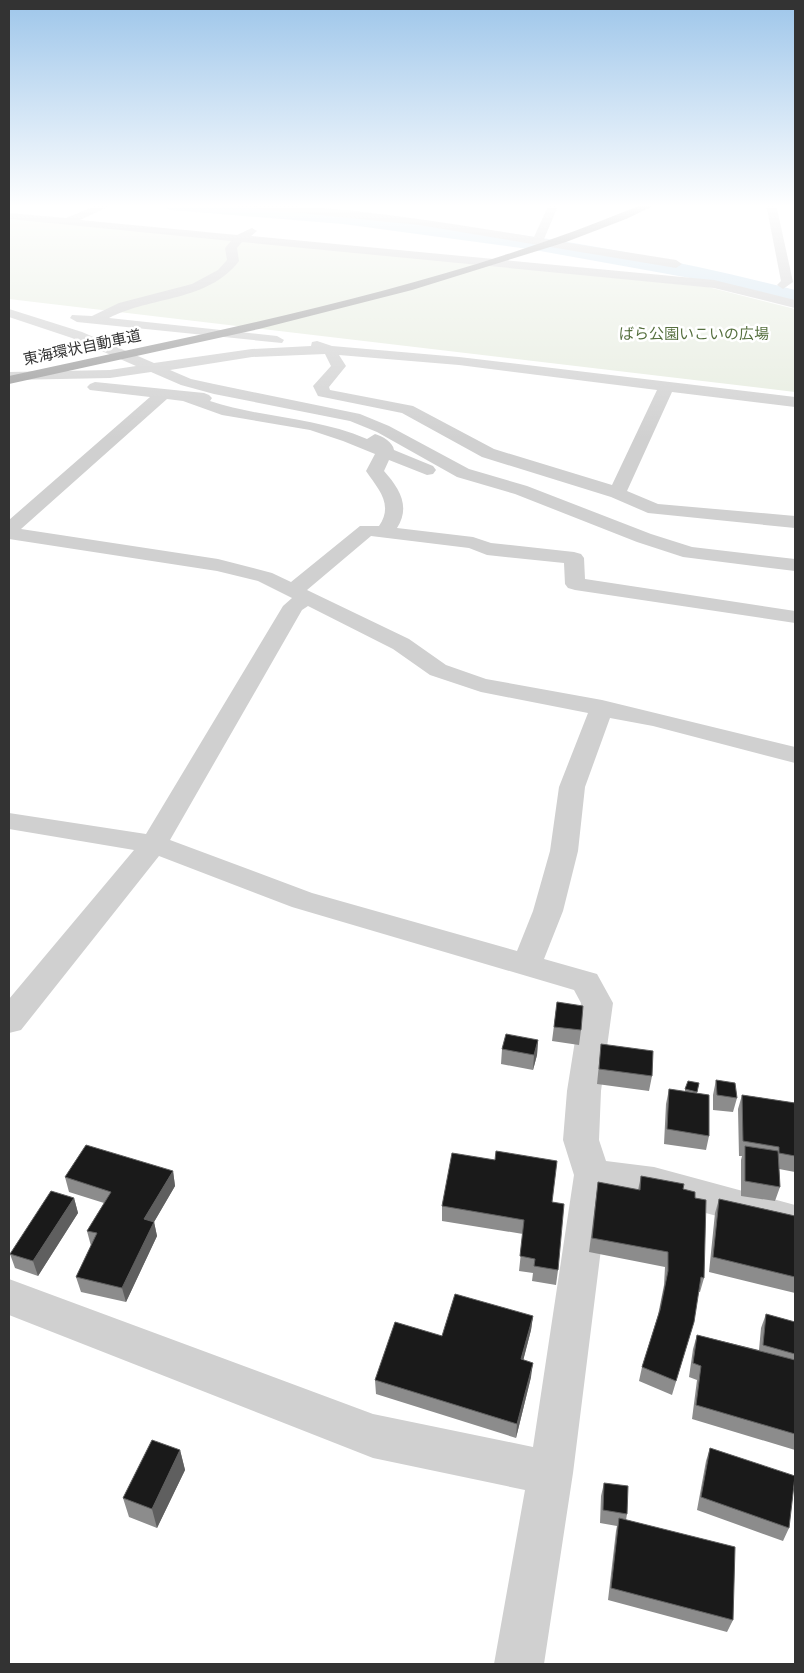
<svg xmlns="http://www.w3.org/2000/svg" width="804" height="1673" viewBox="0 0 804 1673" font-family="Quicksand,'Noto Sans JP',sans-serif">
<style>
.green{fill:#e6ecdf}
.lines{fill:none;stroke-linecap:round;stroke-linejoin:round}
.river{fill:#cfe2ee;fill-rule:evenodd}
.minor{fill:#d0d0d0;fill-rule:evenodd}
.highway{fill:#9a9a9a;fill-rule:evenodd}
.wall{fill:#8c8c8c}
.shaded-wall{fill:#5f5f5f}
.building{fill:#1a1a1a;stroke:#5f5f5f}
.labels{text-anchor:middle;dominant-baseline:central;stroke-width:5;stroke-linejoin:round;paint-order:stroke}
.far-park-label{font-size:15px;fill:#56703f;stroke:#fff}
.far-street-label{font-size:15px;fill:#333;stroke:#fff}
</style>
<rect width="100%" height="100%" fill="#fff"/>
<path class="green" d="M9,218L708,287L795,309V392L9,299Z"/>
<g class="lines">
<path class="river" d="M161,204C260,204 357,213 454,226C569,240 683,261 795,290V304L690,278L529,249L343,224L171,210L164,208Z"/>
<path class="minor" d="M100,204H114L80,220L237,235L252,228L257,231L251,236L714,280L795,300V308L714,288L242,242L237,248L239,261C208,302 151,296 109,318L277,336L284,340L282,343L77,322L70,318L72,315L92,316L119,303L192,284L218,270L227,260L225,248L231,241L9,219V213L66,218Z
M235,204C335,204 435,221 534,237L549,204H559L544,239L676,260L682,264L676,268L419,225L240,207Z
M766,204H776L793,282L783,289L777,285L781,281Z
M9,309L82,332L154,363L252,349L311,346L312,342L317,341L332,346L459,357L795,397V407L672,392L627,491L658,504L795,516V528L648,513L611,497L482,457L402,413L318,396L313,386L331,366L325,354L252,357L170,370L191,379L214,384L360,414L389,426L469,469L527,486L651,534L692,547L795,559V571L683,557L637,542L515,494L457,477L377,432L350,421L214,394L181,385L151,372L110,378L9,380V372L110,370L136,366L72,338L9,317ZM339,355L459,365L657,390L612,485L494,449L413,406L330,390L329,387L346,366Z
M95,382L204,393L209,395L212,398L210,401C261,418 316,417 367,439L375,434C382,436 393,442 394,450L433,466L436,470L433,474L427,475L389,460L384,471C399,488 411,506 397,528L473,537L491,543L574,552L581,554L584,558L585,579L795,611V623L575,590L568,588L565,584L564,563L487,555L469,548L371,536L307,590L409,639L446,665L486,679L602,700L795,747V763L653,726L610,718L585,787L578,851L563,911L544,959L597,974L613,1003L601,1091L599,1140L606,1161L654,1167L795,1205V1237L654,1199L608,1193L573,1473L544,1664H494L525,1490L373,1458L9,1315V1279L373,1414L533,1447L574,1175L563,1140L567,1091L581,1003L574,990L292,907L159,856L21,1030L9,1033V999L134,850L9,829V813L146,834L283,606L292,598L258,581L217,571L9,539V520L150,397L90,390L87,387L90,384ZM167,399L183,401L222,415L310,430L343,441L375,454L366,471C378,489 394,504 379,526H360L291,582L272,573L218,559L21,529ZM308,606L393,649L430,675L481,692L588,713L559,787L550,851L533,911L517,951L312,893L170,840L302,610Z"/>
<path class="highway" d="M643,204H657L626,219L566,242L412,290L259,329L9,384V376C222,329 441,289 643,204Z"/>
</g>
<path class="wall" d="M557,1002L581,1030L579,1045L552,1041Z
M538,1040L537,1055L533,1070L501,1064L502,1049Z
M601,1044L652,1076L649,1091L597,1084Z
M716,1080L737,1098L733,1112L713,1110V1095Z
M699,1083L697,1093L709,1136L706,1150L664,1144L666,1104L669,1089L685,1092V1089Z
M742,1095L795,1103V1172L779,1169L780,1187L775,1201L741,1196V1160L742,1156H739L738,1109Z
M173,1171L175,1186L154,1222L157,1236L126,1302L81,1292L76,1277L91,1246L87,1231L104,1203L69,1192L65,1177Z
M641,1176L683,1189L695,1198L704,1278L700,1292H698L694,1322L672,1395L639,1381L642,1367L658,1315L664,1285L665,1267L589,1252L598,1182L638,1190Z
M74,1198L78,1213L38,1276L15,1268L10,1254Z
M719,1199L795,1216V1293L709,1272L715,1213Z
M552,1202L558,1270L556,1285L532,1281L533,1273L519,1271L523,1234L442,1221V1206Z
M766,1314L795,1322V1450L692,1419L697,1380L689,1377L693,1349L697,1335L759,1350L761,1328Z
M533,1316L531,1330L523,1360L531,1377L516,1438L376,1394L375,1380L442,1336Z
M710,1448L789,1528L783,1541L697,1510L706,1461Z
M180,1450L185,1470L157,1528L129,1517L123,1498Z
M604,1483L627,1514L626,1520L733,1620L727,1632L608,1600L616,1531L617,1526L600,1523L601,1496Z"/>
<path class="shaded-wall" d="M538,1040L537,1055L533,1070L534,1055Z
M173,1171L175,1186L154,1222L157,1236L126,1302L122,1288L144,1219Z
M74,1198L78,1213L38,1276L33,1261Z
M533,1316L531,1330L520,1373L521,1359Z
M533,1363L531,1377L516,1438L517,1424Z
M180,1450L185,1470L157,1528L152,1509Z"/>
<path class="building" d="M557,1002L583,1006L581,1030L554,1027Z
M506,1034L538,1040L534,1055L502,1049Z
M601,1044L653,1051L652,1076L599,1069Z
M716,1080L735,1083L737,1098L717,1095Z
M688,1081L699,1083L697,1092L685,1089Z
M669,1089L709,1095V1136L667,1129Z
M742,1095L795,1103V1156L779,1153V1147L743,1141Z
M86,1145L173,1171L144,1219L154,1222L122,1288L76,1277L97,1233L87,1231L111,1192L65,1177Z
M745,1146L778,1151L780,1187L745,1181Z
M496,1151L557,1161L552,1202L564,1204L558,1270L534,1266L535,1259L520,1256L524,1220L442,1206L452,1153L495,1160Z
M641,1176L684,1184L683,1189L695,1192V1198L706,1200L704,1278L701,1277L694,1322L676,1381L642,1367L660,1310L668,1271V1252L592,1238L598,1182L640,1190Z
M51,1191L74,1198L33,1261L10,1254Z
M719,1199L795,1216V1277L713,1257Z
M455,1294L533,1316L521,1359L533,1363L517,1424L375,1380L395,1322L442,1336Z
M766,1314L795,1322V1354L763,1345Z
M697,1335L795,1360V1434L696,1405L701,1366L693,1363Z
M152,1440L180,1450L152,1509L123,1498Z
M710,1448L795,1476L789,1528L701,1497Z
M604,1483L628,1486L627,1514L603,1510Z
M619,1518L735,1547L733,1620L611,1588Z"/>
<linearGradient id="sky" x2="0" y2="1"><stop stop-color="#9ec6ea"/><stop offset="0.47" stop-color="#fff"/><stop offset="1" stop-color="#fff" stop-opacity="0"/></linearGradient>
<rect width="804" height="438" fill="url(#sky)"/>
<g class="labels">
<g class="far-park-label">
<text x="694" y="333">ばら公園いこいの広場</text>
</g>
<g class="far-street-label">
<text transform="translate(82 347) rotate(-12)">東海環状自動車道</text>
</g>
</g>
<rect width="804" height="1673" fill="none" stroke="#333333" stroke-width="20"/>
</svg>
